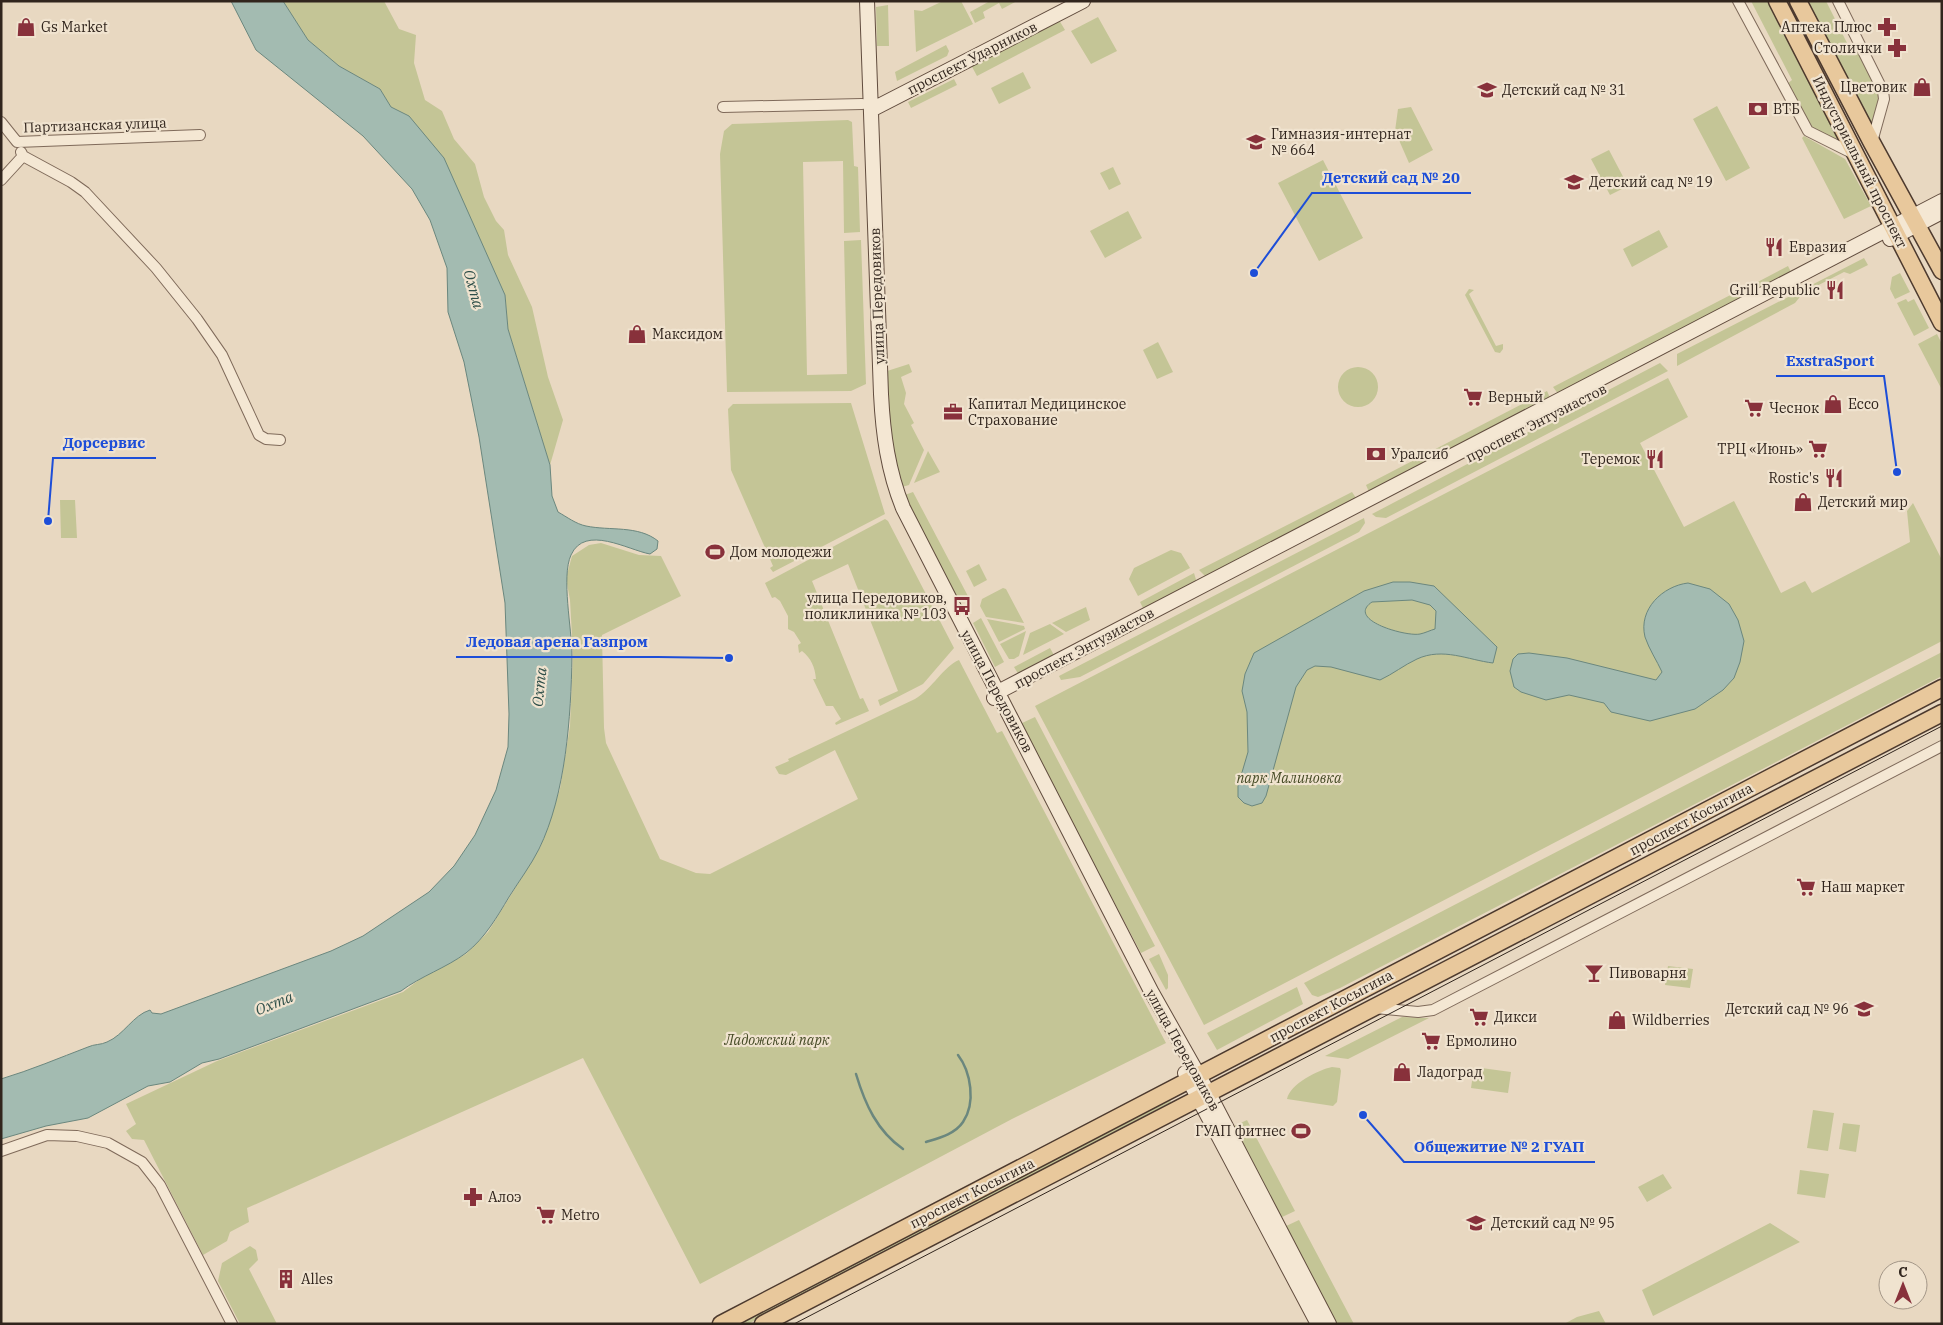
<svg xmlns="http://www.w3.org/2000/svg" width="1943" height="1325" viewBox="0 0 1943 1325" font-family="'IBM Plex Serif',serif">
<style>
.green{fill:#c4c596}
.water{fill:#a3bbb1;stroke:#6b877e;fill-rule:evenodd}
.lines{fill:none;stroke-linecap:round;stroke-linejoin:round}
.stream{stroke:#6b877e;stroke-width:2.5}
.street-casing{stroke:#7f6a5a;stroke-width:12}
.secondary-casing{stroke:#614c3e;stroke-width:16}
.primary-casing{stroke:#4d3a2e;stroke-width:19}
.street{stroke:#f4e7d3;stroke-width:10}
.secondary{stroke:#f4e7d3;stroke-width:14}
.primary{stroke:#e8c89c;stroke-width:16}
.tram{stroke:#31251d;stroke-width:1}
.labels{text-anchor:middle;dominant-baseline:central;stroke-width:4.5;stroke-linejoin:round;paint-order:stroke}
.poi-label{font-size:14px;fill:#31251d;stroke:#f0e3cf;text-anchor:start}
.street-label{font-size:14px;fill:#31251d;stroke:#f0e3cf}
.park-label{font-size:14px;font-style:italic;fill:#464b26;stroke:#f0e3cf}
.water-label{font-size:15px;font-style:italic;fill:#2e4f49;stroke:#f0e3cf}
.leader{fill:none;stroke:#1d4ed8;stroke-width:2}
.callout-dot{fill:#1d4ed8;stroke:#f0e3cf;stroke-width:2}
.callout-label{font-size:15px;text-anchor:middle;font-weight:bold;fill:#1d4ed8;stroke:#f0e3cf;stroke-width:4.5;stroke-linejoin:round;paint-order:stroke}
</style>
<rect width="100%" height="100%" fill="#e8d8c1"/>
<path class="green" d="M283,1H384L399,29L416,35L414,63L425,100L442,111L454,139L475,164L484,197L496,221L504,230L508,255L532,307L548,377L563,420L550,465L508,329L505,295L409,116L391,107L380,89L339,66L308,40Z
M943,1H961L973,24L916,52L914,10L922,11Z
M990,1H1017L1002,9L999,3L983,12L985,18L975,23L970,12Z
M1751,1H1769L1840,141L1813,130L1787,84L1792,80Z
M1806,1H1826L1847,43L1857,45L1881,98L1874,122H1870Z
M888,5L889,46H877L876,7Z
M1098,17L1117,51L1091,64L1071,31Z
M1059,20L1065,30L977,76L971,65Z
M946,45L949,51L947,56L897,81L895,72Z
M1023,72L1031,88L999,104L991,88Z
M954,79L957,85L911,108L908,102Z
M1717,106L1750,168L1726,181L1693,119Z
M1411,107L1433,150L1409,163L1395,131L1398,109Z
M848,120L852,122L854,166L858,167L860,232L844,233L843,161L803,162L807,375L847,374L844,241L861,240L866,384L851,391L727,392L720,154L724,131L732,124Z
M1804,136L1845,159L1871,206L1844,219L1802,138Z
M1609,150L1628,186L1610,195L1591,159Z
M1323,160L1363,238L1319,261L1278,183Z
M1113,167L1121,184L1109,190L1100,173Z
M1128,211L1142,238L1105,258L1090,231Z
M1659,230L1668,247L1632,267L1623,249Z
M1864,258L1868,265L1850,274L1844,272L1803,293L1795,303L1677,366V354Z
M1788,266L1792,274L1754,294L1750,286Z
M1900,273L1910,292L1895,299L1890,289L1892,277Z
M1469,289L1474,290L1469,294L1496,346L1503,344V349L1500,353L1495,352L1465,295Z
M1742,289L1747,298L1559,395L1553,387Z
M1906,299L1908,302L1914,299L1929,328L1914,336L1897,303Z
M1937,334L1942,344L1941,388L1918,344Z
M1158,342L1173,372L1157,379L1143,350Z
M1660,363L1668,371L1386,518L1376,517L1372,514Z
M909,364L912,372L901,377L906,393L904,404L914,423L911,425L924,450L909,485L902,487L891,456L884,372Z
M1338 387a20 20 0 1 1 40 0a20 20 0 1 1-40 0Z
M1668,378L1688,417L1640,443L1684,527L1734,501L1781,593L1805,581L1812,593L1910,542L1907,511L1913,503L1942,560V641L1204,1025L1035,706Z
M1547,391L1551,400L1369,492L1366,485Z
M851,403L885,514L773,572L770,568L773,566L731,470L728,409L733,404Z
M928,451L940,472L914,483Z
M913,492L969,598L961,602L959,598L954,600L902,496Z
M1352,492L1356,498L1207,578L1199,570Z
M60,500H75L77,538H61Z
M1364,518L1365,523L1359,532L1080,677L1061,680L1059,676Z
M885,519L888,521L954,648L923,684L880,706L878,700L898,691L848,564L812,581L860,699L863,698L869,711L836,725L835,723L841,719L833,706H826L813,679H816C815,667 811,658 802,651L799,653L798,645L801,643L794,632L788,629V616L780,601L775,597L772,598L765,583Z
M601,543L639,555L661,556L681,596L602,635L604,728L606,743L660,859L696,873L710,874L858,799L835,750L786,775L779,774L775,767L789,761L788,759L915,699C932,689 944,666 959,660L997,733L1002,731L1166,1043L1012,1119L700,1284L583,1058L247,1208L249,1222L230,1232L227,1241L203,1255L144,1140L132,1139L126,1131L136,1124L126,1104L217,1061L403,992L420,979L466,954L488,932L540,848L560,789L570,726L573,654L570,600L566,578L572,556L589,545Z
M1171,550L1181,553L1190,568L1138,596L1129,579L1134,568Z
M979,564L987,580L974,587L966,571Z
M1194,573L1197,583L1144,610L1140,602Z
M1003,588L1006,589L1024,623L986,617L980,606L982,599Z
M1086,607L1090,620L1066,632L1052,623Z
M981,618L1004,662L995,667L973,623Z
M987,619L1024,626L1025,629L999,642Z
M1050,624L1064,634L1023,655L1030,633Z
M1026,631L1019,656L1014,659H1009L1000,644Z
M1050,648L1055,657L1019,675L1014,667Z
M1942,652V676L1340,988L1318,997L1312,995L1304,983Z
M1035,717L1155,946L1141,953L1020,724Z
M1159,954L1168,975V988L1166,990L1149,959Z
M1668,966L1693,969L1690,988L1665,985Z
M1297,987L1303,1004L1217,1050L1207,1033Z
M1402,1017L1429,1018L1348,1059L1325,1056Z
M1332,1067L1340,1068L1341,1071L1337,1102L1333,1106L1287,1099C1290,1084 1318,1070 1332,1067Z
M1474,1067L1511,1072L1508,1093L1471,1088Z
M1169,1098L1171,1102L748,1324H738Z
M1813,1110L1834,1113L1828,1151L1807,1148Z
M1247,1120L1295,1211L1280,1218L1232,1127Z
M1843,1123L1860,1125L1856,1152L1839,1149Z
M1800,1170L1829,1174L1825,1198L1797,1194Z
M1663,1174L1672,1188L1647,1202L1638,1187Z
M1299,1220L1354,1324H1335L1284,1227Z
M1770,1223L1800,1242L1653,1316L1642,1290Z
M250,1246L256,1250L258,1260L249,1269L277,1324H240L218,1281L222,1263Z
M1599,1311L1606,1324H1564L1577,1317Z"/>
<path class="water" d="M231,1H283L308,40L339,66L380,89L391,107L409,116L444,158L505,295L508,329L550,465L552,496L558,512C567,517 576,524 586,526C610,531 638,525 658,541L657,549L650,554C628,550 585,524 571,555C561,577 572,629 572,656C571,716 566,794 539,849C531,865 519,881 509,897C497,917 485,938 466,953C446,968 421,976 401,991L219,1059L202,1063L170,1082L148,1086L88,1118L46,1126L1,1139V1079C31,1070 59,1058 88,1047C94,1044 101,1045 107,1042C124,1035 133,1015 150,1010L152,1013L161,1014L331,951L363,936L429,892L454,866L475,835L496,790L508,747L509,714L505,603L479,437L464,362L448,312L447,268L430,220L412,189L363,136L256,50Z
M1393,582H1410L1434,586L1497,647L1493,663C1468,660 1443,647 1417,659C1404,665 1393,674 1380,680L1331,667L1315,666L1307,670L1296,687L1266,796L1262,803L1252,806L1244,803L1238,797V786L1248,752L1247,712L1242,691L1245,674L1254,653L1364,591ZM1412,600L1430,605L1436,611L1435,629C1431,630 1425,633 1420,634C1407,637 1345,620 1372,602Z
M1688,583L1710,589L1729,604L1738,620L1744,641L1740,662L1734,678L1723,690L1695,709L1650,721L1611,712L1604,703L1569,695L1546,700L1521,692L1514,687L1510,671L1513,659L1518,654L1529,653L1567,658L1656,680L1662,672C1657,661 1649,649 1645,637C1638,609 1663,586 1688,583Z"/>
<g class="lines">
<path class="stream" d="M856,1074C865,1104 877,1131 903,1149
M926,1142C939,1138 955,1134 963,1122C976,1103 971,1072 958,1055"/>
<g class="street-casing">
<path id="street" d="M1738,1L1808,131L1856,155
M1838,1L1883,91L1884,99L1872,142
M723,107L862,104
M1,122L17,142L200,135
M23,156L71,182L85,192L156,268L197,319L222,355L259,435L266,439L280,440
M1,180L23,156L21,152
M1375,1008L1418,1012L1433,1010L1942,746
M1,1151L47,1135L77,1136L108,1143L142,1162L160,1185L232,1324"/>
</g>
<g class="secondary-casing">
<path id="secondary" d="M867,1L881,394C883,434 888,471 903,508L1151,991L1208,1092L1329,1324
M871,110L1083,1
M1890,239L1942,212
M994,698L998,692L1942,201
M1185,1073L1318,1324"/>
</g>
<g class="primary-casing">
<path id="primary" d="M1777,1L1942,323
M1798,1L1872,143L1942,271
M721,1324L1942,688
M763,1324L1942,713"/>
</g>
<use href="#street" class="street"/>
<use href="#secondary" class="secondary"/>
<use href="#primary" class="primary"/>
<path class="tram" d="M794,1324L1942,726"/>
</g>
<defs>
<g id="shop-bare" transform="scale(1.5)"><path d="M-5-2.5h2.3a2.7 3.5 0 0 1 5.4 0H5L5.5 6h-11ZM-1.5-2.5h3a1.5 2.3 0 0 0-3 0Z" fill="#88313b" stroke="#f0e3cf" stroke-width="2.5" paint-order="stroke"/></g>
<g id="pharmacy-bare" transform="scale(1.5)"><path d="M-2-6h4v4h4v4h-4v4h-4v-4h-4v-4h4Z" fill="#88313b" stroke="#f0e3cf" stroke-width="2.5" paint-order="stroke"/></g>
<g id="school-bare" transform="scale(1.5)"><path d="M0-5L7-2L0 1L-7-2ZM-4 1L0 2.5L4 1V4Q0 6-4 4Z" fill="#88313b" stroke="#f0e3cf" stroke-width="2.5" paint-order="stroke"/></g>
<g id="bank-bare" transform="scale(1.5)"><path d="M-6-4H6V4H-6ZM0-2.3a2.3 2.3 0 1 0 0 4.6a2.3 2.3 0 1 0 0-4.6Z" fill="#88313b" stroke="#f0e3cf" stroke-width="2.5" paint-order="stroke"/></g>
<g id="restaurant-bare" transform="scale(1.5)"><path d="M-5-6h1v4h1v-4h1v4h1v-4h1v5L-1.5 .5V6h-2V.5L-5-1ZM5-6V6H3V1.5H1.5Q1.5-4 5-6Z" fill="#88313b" stroke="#f0e3cf" stroke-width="2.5" paint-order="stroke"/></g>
<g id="supermarket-bare" transform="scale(1.5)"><path d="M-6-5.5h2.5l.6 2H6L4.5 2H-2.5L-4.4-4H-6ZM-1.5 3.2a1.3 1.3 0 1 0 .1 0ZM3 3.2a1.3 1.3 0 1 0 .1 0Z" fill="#88313b" stroke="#f0e3cf" stroke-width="2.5" paint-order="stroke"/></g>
<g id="office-bare" transform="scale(1.5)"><path d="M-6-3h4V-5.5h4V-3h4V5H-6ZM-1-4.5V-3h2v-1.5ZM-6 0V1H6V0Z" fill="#88313b" stroke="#f0e3cf" stroke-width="2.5" paint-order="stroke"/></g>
<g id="stadium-bare" transform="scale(1.5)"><path d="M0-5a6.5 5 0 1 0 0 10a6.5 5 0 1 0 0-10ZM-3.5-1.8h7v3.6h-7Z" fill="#88313b" stroke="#f0e3cf" stroke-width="2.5" paint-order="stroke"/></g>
<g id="bus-bare" transform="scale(1.5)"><path d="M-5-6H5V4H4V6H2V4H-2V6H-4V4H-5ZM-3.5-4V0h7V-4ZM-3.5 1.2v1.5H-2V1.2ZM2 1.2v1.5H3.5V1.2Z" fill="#88313b" stroke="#f0e3cf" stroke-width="2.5" paint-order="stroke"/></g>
<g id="bar-bare" transform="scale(1.5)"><path d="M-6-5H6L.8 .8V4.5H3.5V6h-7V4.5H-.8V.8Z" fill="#88313b" stroke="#f0e3cf" stroke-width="2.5" paint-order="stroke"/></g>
<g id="building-bare" transform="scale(1.5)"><path d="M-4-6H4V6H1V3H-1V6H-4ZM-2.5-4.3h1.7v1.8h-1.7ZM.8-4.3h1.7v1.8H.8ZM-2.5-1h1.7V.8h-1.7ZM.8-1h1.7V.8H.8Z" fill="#88313b" stroke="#f0e3cf" stroke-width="2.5" paint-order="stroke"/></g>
</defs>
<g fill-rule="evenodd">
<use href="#shop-bare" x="26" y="27"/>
<use href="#pharmacy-bare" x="1887" y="27"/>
<use href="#pharmacy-bare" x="1897" y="48"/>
<use href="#shop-bare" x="1922" y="87"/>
<use href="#school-bare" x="1487" y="90"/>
<use href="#bank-bare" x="1758" y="109"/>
<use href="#school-bare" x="1256" y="142"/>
<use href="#school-bare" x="1574" y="182"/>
<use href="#restaurant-bare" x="1774" y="247"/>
<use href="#restaurant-bare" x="1835" y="290"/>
<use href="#shop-bare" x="637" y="334"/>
<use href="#supermarket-bare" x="1473" y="397"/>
<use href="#shop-bare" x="1833" y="404"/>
<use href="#supermarket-bare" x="1754" y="408"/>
<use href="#office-bare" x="953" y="412"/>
<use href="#supermarket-bare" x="1818" y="449"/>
<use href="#bank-bare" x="1376" y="454"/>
<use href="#restaurant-bare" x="1655" y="459"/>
<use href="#restaurant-bare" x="1834" y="478"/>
<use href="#shop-bare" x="1803" y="502"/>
<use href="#stadium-bare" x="715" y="552"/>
<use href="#bus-bare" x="962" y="606"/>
<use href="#supermarket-bare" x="1806" y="887"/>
<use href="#bar-bare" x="1594" y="973"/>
<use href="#school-bare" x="1864" y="1009"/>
<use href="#supermarket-bare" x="1479" y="1017"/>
<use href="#shop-bare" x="1617" y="1020"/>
<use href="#supermarket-bare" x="1431" y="1041"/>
<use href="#shop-bare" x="1402" y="1072"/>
<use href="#stadium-bare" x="1301" y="1131"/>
<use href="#pharmacy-bare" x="473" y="1197"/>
<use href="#supermarket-bare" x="546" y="1215"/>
<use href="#school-bare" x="1476" y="1223"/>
<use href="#building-bare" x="286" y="1279"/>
</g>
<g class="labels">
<g class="poi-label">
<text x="41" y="27">Gs Market</text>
<text x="1872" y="27" text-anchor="end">Аптека Плюс</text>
<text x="1882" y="48" text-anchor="end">Столички</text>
<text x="1907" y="87" text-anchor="end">Цветовик</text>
<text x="1502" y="90">Детский сад № 31</text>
<text x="1773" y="109">ВТБ</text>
<text x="1271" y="134">Гимназия-интернат<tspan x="1271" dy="16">№ 664</tspan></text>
<text x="1589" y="182">Детский сад № 19</text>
<text x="1789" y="247">Евразия</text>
<text x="1820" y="290" text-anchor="end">Grill Republic</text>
<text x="652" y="334">Максидом</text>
<text x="1488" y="397">Верный</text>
<text x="968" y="404">Капитал Медицинское<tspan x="968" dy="16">Страхование</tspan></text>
<text x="1848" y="404">Ecco</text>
<text x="1769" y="408">Чеснок</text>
<text x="1803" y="449" text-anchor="end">ТРЦ «Июнь»</text>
<text x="1391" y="454">Уралсиб</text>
<text x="1640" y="459" text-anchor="end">Теремок</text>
<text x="1819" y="478" text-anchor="end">Rostic's</text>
<text x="1818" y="502">Детский мир</text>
<text x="730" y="552">Дом молодежи</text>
<text x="947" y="598" text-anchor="end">улица Передовиков,<tspan x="947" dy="16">поликлиника № 103</tspan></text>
<text x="1821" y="887">Наш маркет</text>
<text x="1609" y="973">Пивоварня</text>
<text x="1849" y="1009" text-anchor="end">Детский сад № 96</text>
<text x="1494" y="1017">Дикси</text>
<text x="1632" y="1020">Wildberries</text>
<text x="1446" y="1041">Ермолино</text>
<text x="1417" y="1072">Ладоград</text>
<text x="1286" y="1131" text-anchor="end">ГУАП фитнес</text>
<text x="488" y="1197">Алоэ</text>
<text x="561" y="1215">Metro</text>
<text x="1491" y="1223">Детский сад № 95</text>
<text x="301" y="1279">Alles</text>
</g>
<g class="street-label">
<text transform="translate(972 58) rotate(-27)">проспект Ударников</text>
<text transform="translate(95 125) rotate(-2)">Партизанская улица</text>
<text transform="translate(1860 162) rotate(63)">Индустриальный проспект</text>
<text transform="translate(877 296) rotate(-92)">улица Передовиков</text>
<text transform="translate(1536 423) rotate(-27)">проспект Энтузиастов</text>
<text transform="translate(1084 648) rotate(-28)">проспект Энтузиастов</text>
<text transform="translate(997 691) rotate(62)">улица Передовиков</text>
<text transform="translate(1691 819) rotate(-28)">проспект Косыгина</text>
<text transform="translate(1331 1006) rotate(-28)">проспект Косыгина</text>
<text transform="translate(1183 1050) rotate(61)">улица Передовиков</text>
<text transform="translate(972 1193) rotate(-27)">проспект Косыгина</text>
</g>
<g class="park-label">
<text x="1289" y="778">парк Малиновка</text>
<text x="777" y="1040">Ладожский парк</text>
</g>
<g class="water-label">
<text transform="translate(474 289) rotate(75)">Охта</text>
<text transform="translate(539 687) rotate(-84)">Охта</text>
<text transform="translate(274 1003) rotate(-22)">Охта</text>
</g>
</g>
<path class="leader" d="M1254 273L1312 193H1471M1897 472L1884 376H1776M48 521L53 458H156M729 658L658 657H456M1363 1115L1404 1162H1595"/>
<g class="callout-dot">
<circle cx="1254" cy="273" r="5"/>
<circle cx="1897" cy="472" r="5"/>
<circle cx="48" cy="521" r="5"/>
<circle cx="729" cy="658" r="5"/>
<circle cx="1363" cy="1115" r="5"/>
</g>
<g class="callout-label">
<text x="1391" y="183">Детский сад № 20</text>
<text x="1830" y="366">ExstraSport</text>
<text x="104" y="448">Дорсервис</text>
<text x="557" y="647">Ледовая арена Газпром</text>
<text x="1499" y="1152">Общежитие № 2 ГУАП</text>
</g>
<rect width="1943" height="1325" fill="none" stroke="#31251d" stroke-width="5"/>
<g transform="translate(1903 1285)"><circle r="24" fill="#f0e3cf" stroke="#a49788"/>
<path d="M0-4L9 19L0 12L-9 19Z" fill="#88313b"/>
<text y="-8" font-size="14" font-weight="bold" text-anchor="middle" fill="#31251d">С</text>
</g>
</svg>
